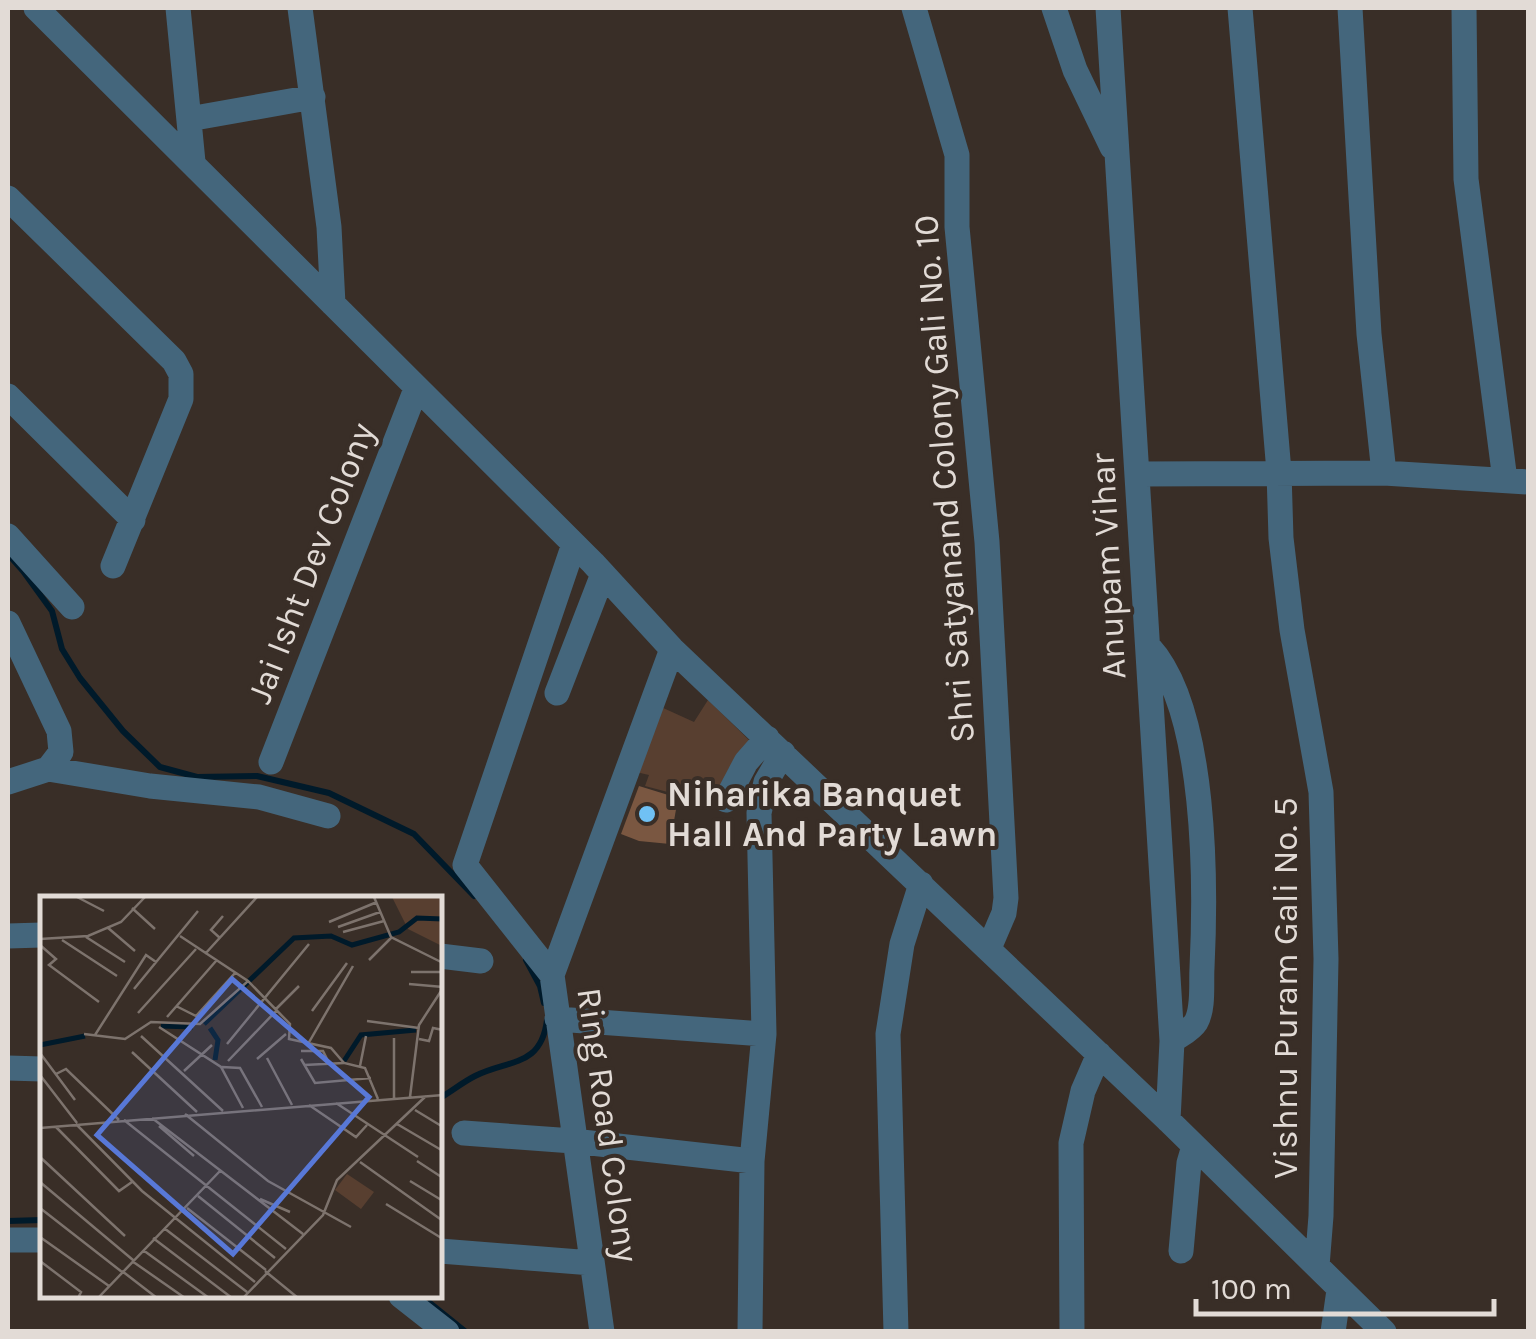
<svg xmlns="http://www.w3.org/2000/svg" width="1536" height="1339" viewBox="0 0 1536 1339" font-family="Karla,sans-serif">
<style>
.green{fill:#583f30}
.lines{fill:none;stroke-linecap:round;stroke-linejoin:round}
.stream{stroke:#001a2a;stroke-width:6}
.building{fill:#7a5741}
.minor{stroke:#44667c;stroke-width:25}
.poi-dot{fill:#70c1f4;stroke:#392e27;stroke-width:4}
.labels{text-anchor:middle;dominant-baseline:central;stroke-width:8;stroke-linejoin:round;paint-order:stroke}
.street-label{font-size:35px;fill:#e2dbd6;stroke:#392e27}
.poi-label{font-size:35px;font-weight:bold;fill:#e2dbd6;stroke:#392e27;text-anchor:start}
.inset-river{fill:none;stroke:#001a2a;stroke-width:5}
.inset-road{fill:none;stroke:#7d736d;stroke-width:2.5}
.view{fill:#5878d7;fill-opacity:0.15;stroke:#5878d7;stroke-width:5}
.inset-edge{fill:none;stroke:#e2dbd6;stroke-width:5}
</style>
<rect width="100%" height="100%" fill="#392e27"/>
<path class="green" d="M708,700L753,744L729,768L713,804L645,786L649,775L636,772L661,707L694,722Z"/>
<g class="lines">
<path class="stream" d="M8,554L23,571L52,611L62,649L80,678L123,731L160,767L197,777L257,776L329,793L414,834L474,896
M526,960L540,986L544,1003
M440,1098C452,1091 463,1082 475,1076C508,1059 541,1068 547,1020
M8,1221L42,1220
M430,1303L466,1332"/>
</g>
<path class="building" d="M639,786L678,798L670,844L639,841L621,834Z"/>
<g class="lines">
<path class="minor" d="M36,8L593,563L672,649L1168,1120L1384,1332
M178,8L193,162
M300,8L329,227L333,304
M914,8L957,155V227L987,542L1006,898L1004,913L989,948
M1054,8L1075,70L1112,147
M1108,8L1172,1041L1168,1120
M1240,8L1279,472L1281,538L1292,630L1321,792L1326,959L1321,1216L1317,1266
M1350,8L1369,334L1384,473
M1464,8L1466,179L1505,480
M189,119L313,97
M8,198L174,361L181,374V399L113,566
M8,396L133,520
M1138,474L1384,473L1528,482
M8,536L72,607
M8,623L59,731L61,752L48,769L8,782
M1149,647C1207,710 1206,885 1202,968C1201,984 1204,1008 1196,1022C1191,1030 1180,1035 1172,1041
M557,693L603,574
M271,762L416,389
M48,769L150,786L259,797L328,816
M726,800L746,762L767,738
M8,936L42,935
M440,956L481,961
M552,975L465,865L574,544
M557,1019L764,1034
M8,1068L42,1069
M464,1133L573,1141L752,1161
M8,1240H42
M440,1251L592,1263
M1181,1251L1189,1163L1194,1146
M401,1296L447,1332
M602,1332L552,975L672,649
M750,1332L752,1161L764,1034L759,813L766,782L783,753
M896,1332L888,1034L902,944L921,884
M1072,1332L1071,1143L1083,1091L1099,1054
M1333,1332L1339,1290"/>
</g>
<circle class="poi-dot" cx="647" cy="814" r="10"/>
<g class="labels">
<g class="street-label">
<text transform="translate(944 479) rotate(-94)">Shri Satyanand Colony Gali No. 10</text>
<text transform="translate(311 563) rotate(-69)">Jai Isht Dev Colony</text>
<text transform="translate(1108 566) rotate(-93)">Anupam Vihar</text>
<text transform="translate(1285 988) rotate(-90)">Vishnu Puram Gali No. 5</text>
<text transform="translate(608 1125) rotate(82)">Ring Road Colony</text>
</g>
<g class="poi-label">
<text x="667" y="794">Niharika Banquet<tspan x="667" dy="40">Hall And Party Lawn</tspan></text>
</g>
</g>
<g transform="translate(40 896)">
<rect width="402" height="402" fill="#392e27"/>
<path d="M352,1H402V50L368,33ZM307,278L334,296L321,313L295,294Z" fill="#583f30"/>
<path class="inset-river" d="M164,128L254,42L291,40L312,49L359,36L377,22L403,23M121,130L153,131M170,132L178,144L175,164M0,149L45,140M304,165L321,139L376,134"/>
<path class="inset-road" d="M37,1L64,15M334,1L351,41L401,66M92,12L115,33M289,26L337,6M67,31L95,55M298,31L340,16M303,36L344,25M140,40L208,85L250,128L249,143L291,152L304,167L325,172L338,203M46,41L85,66M180,42L171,34L183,20M0,43L48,40L81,26L105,1M22,44L77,80M0,49L16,63L9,69L59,106M165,58L217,1M329,64L352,41M371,76H402M369,88L403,91M94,93L158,15M136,110L156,120L195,77M236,113L259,90M272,115L307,67M98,117L156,53M127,121L176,65M327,125L379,132M119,131L181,171L203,212M44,138L85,143L111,126L160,128L208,85M55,139L106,59L116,66M101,140L183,215M379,143L389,145L393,132L403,134M187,148L269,48M268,148L313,70M261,155H283L289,167M92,156L157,216M0,157L35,204M227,162L252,209M217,163L246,138M261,163L275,187L331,182M188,165L237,114M264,169L304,167M320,170L326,140M182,171L200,172L222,211M144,175L172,149M16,178L26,173L79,224M0,179L37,227M370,201L379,129L403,92M354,202V142M296,207L378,261M269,209L316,241L327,229M375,214L403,231M145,218L228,285L311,331M112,222L263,338M84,224L246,353M36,228L102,295L215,386M357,228L403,255M119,230L154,260M16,231L79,295L92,286M0,232L403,199M0,261L85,340M377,265L403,282M320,266L403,325M370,285L403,305M0,286L93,364M158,300L235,362M220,303L250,316M346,308L403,343M0,312L82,376M147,312L226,374M124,332L207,396M0,341L69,390M113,342L192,402M103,354L169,402M0,365L41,396L38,402M92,365L145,402M82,375L117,402M225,375L258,402M58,402L180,275M203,402L283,319L297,284L386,200"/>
<path class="view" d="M192,83L329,201L193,358L57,239Z"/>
<rect width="402" height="402" class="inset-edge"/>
</g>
<rect width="1536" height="1339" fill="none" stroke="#e2dbd6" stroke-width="20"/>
<path d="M1196 1299v15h298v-15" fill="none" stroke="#e2dbd6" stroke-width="5"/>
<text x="1211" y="1299" font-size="30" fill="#e2dbd6" stroke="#392e27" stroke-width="8" paint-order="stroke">100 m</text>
</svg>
